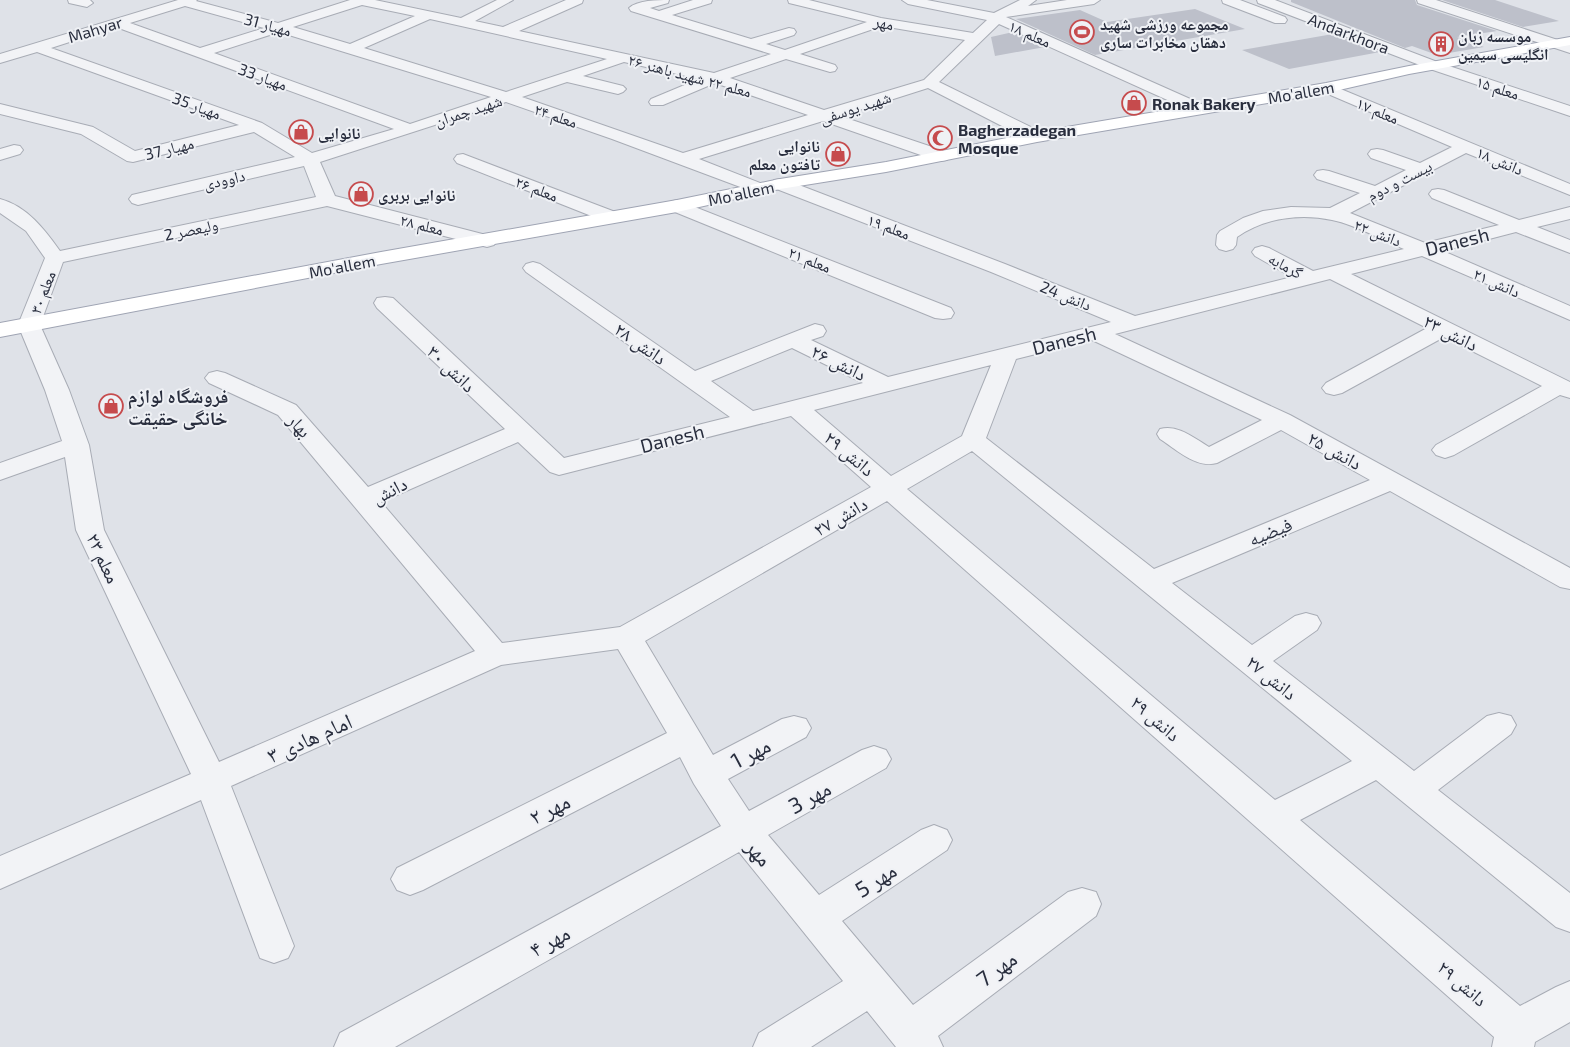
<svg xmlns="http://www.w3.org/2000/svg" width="1570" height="1047" viewBox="0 0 1570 1047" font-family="'Exo 2','Noto Naskh Arabic',sans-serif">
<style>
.building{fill:#bdc0ca}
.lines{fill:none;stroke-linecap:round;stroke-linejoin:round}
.minor-casing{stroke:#a8acb5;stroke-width:2}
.major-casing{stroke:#9fa4b3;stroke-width:2}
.minor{fill:#f2f3f6;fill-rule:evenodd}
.major{fill:#fff;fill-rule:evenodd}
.labels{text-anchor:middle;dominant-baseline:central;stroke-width:4;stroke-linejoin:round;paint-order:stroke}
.far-street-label{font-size:16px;fill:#292e3e;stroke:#eff1f5}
.far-poi-label{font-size:16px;font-weight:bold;fill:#292e3e;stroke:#eff1f5;text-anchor:start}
.street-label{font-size:19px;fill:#292e3e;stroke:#eff1f5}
.poi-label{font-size:19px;font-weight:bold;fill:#292e3e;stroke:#eff1f5;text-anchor:start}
.near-street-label{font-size:22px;fill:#292e3e;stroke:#eff1f5}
</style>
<rect width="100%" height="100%" fill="#dfe2e8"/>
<path class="building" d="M1291,0H1415L1417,5L1497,31L1457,37L1484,47L1437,55L1412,46L1405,48L1291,2Z
M1442,0H1495L1559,21L1523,27Z
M1195,9L1245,29L1095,55L1016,19L1080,10L1107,22Z
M1013,32L1045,47L995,56L991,37Z
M1333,34L1380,52L1289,69L1242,50Z"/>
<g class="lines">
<g class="minor-casing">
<path id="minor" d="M68,0H90L93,3L87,7L69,3Z
M178,0H197L196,1L278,23L350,0H375L461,18L497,0H513L475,21L503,27L566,0H583L582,3L519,31L714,73L771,54L631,11L629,8C638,0 657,0 669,0L668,3L650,8L659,11L693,0H712L711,3L672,15L751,39L789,28L794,29L796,32L794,35L766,44L785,50L867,22L789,3L788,0H809L881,18L973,33L987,20L908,4L902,0H927L994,13L1020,0H1036L1028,6L1067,0H1100L1094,4L1006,17L1206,106L1208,109L1206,112H1194L999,24L939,82L1043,133L1045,137L1043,141H1031L928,88L840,116L947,152L950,156L947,160L941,161L935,160L823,121L699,159L765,185L768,189L765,193L759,194L612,139L506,102L320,162L335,196L494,237L497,241L494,245L487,247L327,206L63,262L40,325L69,390L89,445L104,530L219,762L475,651L278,415L209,383L205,378L209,373L217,371L225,373L296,405L368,487L505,429L377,308L374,303L377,298L385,297L393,298L564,458L730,417L526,272L523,268L526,264L533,262L540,264L695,371L815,324L823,326L826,331L823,336L811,340L888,377L1111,322L991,272L774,188L771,184L774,180L780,179L786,180L1005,264L1135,316L1292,277L1255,256L1252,252L1255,248L1262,246L1269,248L1313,271L1404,249C1381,240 1357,225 1332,220C1300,213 1264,218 1237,237L1236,245L1233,249L1226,251L1219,249L1216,245L1217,235L1220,231L1243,218L1263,211L1291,207L1330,208L1360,193L1317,179L1314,175L1317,171L1323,170L1329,171L1375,186L1406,170L1371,158L1368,154L1371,150L1377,149L1383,150L1420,163L1452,147L1321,91L1318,88L1321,85H1331L1570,184V195L1466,153L1350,213L1425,243L1499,225L1432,198L1429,194L1432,190L1438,189L1444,190L1519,220L1570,207V219L1537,227L1570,240V253L1516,232L1443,251L1570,306V320L1422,256L1351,274L1570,382V398L1560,395L1454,455L1445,458L1436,455L1432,450L1436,445L1542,386L1444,337L1342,393L1334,395L1326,393L1322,388L1326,383L1427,328L1330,279L1115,334L1290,415L1570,568V589L1560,587L1390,491L1172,583L1252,645L1295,616L1306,613L1317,616L1321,623L1317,630L1273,661L1414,771L1487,716L1499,713L1511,716L1516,725L1511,734L1438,790L1570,893V932L1556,927L1376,780L1300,820L1520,1006L1556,987L1570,981V1022L1535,1042L1534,1047H1492L1494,1037L887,501L645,641L713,755L782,719L794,716L806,719L811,728L806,737L728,779L749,811L862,750L874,746L886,750L891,759L886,768L768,835L819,895L921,830L934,825L947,830L952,840L947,850L842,921L913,1005L1068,892L1082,888L1096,892L1101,904L1096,916L938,1036L943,1047H896L867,1011L811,1047H753L759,1033L843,981L739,852L395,1047H334L340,1033L721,826L694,784L680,757L423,890L410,895L397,890L391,879L397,868L667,733L618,649L501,665L231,786L294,946L288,958L274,963L260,958L201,800L0,889V856L191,774L76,530L65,457L0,480V463L62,441L45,390L18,325L45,258L26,231L0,213V199C27,206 45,230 60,251L316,197L304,166L138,205L132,203L129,199L132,195L295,157L254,132L133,162L127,161L81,134L0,114V104L93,127L135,151L239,125L37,52L0,63V54ZM362,5L415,16L350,44L293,27ZM185,6L264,28L200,48L130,23ZM430,19L607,59L506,92L364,48ZM882,26L965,40L924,80L824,110L730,78L786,59L830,72L835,71L837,68L835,65L800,54ZM116,27L394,129L312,153L262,123L51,48ZM279,32L491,97L410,124L214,53ZM624,62L699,79L651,99L649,102L651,105H663L715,83L808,115L683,153L522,97L567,82L618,94L623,92L626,89L623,86L583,76ZM1092,340L1262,420L1209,447C1194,438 1178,424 1160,429L1157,434L1160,439C1177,450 1197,469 1217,463L1281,430L1370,480L1154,569L986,438L1016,359ZM792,348L863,383L753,411L711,381ZM991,365L962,436L891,476L814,410ZM791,416L871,487L620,627L502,643L381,502L518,442L550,472L559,475ZM972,451L1352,761L1275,800L907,489Z
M1222,0H1240L1285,17L1287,20L1285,23H1275L1223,3Z
M1257,0H1275L1440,63L1570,106V116L1430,69L1258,3Z
M1417,0H1436L1570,44V53L1418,3Z
M14,145L20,146L23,150L20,154L0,160V149Z
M463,154L618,213L620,217L618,221L611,223L604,221L457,163L454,159L457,155Z
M677,200L951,308L954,313L951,318L943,319L935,318L670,210L668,206L670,202Z"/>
</g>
<g class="major-casing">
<path id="major" d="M1570,37V45L1409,74L1326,93L1037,142L886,172L780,189L677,212L381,264L0,337V323L381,252L677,200L780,179L886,162L1037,132L1326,83L1409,66Z"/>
</g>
<use href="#minor" class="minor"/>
<use href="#major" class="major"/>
</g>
<defs>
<g id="stadium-ring" transform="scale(1.25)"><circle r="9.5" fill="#eff1f5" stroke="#c64b4d" stroke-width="1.5"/><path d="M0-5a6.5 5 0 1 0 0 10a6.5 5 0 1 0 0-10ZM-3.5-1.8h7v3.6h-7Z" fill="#c64b4d"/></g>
<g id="building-ring" transform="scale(1.25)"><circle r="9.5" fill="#eff1f5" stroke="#c64b4d" stroke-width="1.5"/><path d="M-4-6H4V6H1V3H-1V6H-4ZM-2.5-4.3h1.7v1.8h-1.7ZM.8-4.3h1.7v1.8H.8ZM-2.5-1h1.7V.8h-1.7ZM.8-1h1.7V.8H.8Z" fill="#c64b4d"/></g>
<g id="shop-ring" transform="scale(1.25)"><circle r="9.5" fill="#eff1f5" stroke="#c64b4d" stroke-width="1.5"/><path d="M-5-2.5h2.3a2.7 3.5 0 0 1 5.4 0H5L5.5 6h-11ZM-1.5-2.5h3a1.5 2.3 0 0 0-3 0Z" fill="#c64b4d"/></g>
<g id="mosque-ring" transform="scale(1.25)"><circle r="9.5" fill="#eff1f5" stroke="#c64b4d" stroke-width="1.5"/><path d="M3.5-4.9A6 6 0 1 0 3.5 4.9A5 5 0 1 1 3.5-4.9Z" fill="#c64b4d"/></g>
</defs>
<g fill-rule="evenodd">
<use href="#stadium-ring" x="1082" y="32"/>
<use href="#building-ring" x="1441" y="44"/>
<use href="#shop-ring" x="1134" y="103"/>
<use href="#shop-ring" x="301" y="132"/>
<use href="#mosque-ring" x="940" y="138"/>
<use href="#shop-ring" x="838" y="154"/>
<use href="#shop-ring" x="361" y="194"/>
<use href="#shop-ring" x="111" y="406"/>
</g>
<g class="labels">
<g class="far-street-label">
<text transform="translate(884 22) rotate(12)">مهر</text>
<text transform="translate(268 24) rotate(15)">مهیار 31</text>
<text transform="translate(95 29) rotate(-17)">Mahyar</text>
<text transform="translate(1030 33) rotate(24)">معلم ۱۸</text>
<text transform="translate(1349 33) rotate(21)">Andarkhora</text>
<text transform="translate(690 75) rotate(15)">معلم ۲۲ شهید باهنر ۲۶</text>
<text transform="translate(263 76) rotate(20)">مهیار 33</text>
<text transform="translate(1498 87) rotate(18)">معلم ۱۵</text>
<text transform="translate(1301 92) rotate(-10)">Mo'allem</text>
<text transform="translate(197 105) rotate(20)">مهیار 35</text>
<text transform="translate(855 107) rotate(-18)">شهید یوسفی</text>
<text transform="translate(468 110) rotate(-18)">شهید چمران</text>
<text transform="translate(1378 110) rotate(23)">معلم ١٧</text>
<text transform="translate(556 115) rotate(19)">معلم ۲۴</text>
<text transform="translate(169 148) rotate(-14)">مهیار 37</text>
<text transform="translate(1500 160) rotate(23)">دانش ١٨</text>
<text transform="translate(224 179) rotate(-13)">داوودی</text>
<text transform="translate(1399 180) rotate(-27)">بیست و دوم</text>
<text transform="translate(537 188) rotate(21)">معلم ۲۶</text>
<text transform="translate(741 193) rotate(-12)">Mo'allem</text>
<text transform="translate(422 224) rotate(14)">معلم ۲۸</text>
<text transform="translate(889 226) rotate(21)">معلم ۱۹</text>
<text transform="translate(191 229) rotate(-12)">ولیعصر 2</text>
<text transform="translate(1378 232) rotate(21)">دانش ۲۲</text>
<text transform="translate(810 259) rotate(22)">معلم ۲۱</text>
<text transform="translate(1286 265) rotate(29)">گرمابه</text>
<text transform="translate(342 266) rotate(-11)">Mo'allem</text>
<text transform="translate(1497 282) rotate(24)">دانش ٢١</text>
<text transform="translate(42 292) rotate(-69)">معلم ۳۰</text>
<text transform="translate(1066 295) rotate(22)">دانش 24</text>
</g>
<g class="far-poi-label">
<text x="1100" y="23">مجموعه ورزشی شهید<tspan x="1100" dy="18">دهقان مخابرات ساری</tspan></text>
<text x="1458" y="35">موسسه زبان<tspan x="1458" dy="18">انگلیسی سیمین</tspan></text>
<text x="1152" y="103">Ronak Bakery</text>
<text x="958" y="129">Bagherzadegan<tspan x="958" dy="18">Mosque</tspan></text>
<text x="318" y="132">نانوایی</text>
<text x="820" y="145" text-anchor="end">نانوایی<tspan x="820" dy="18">تافتون معلم</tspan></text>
<text x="378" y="194">نانوایی بربری</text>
</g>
<g class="street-label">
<text transform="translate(1457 241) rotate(-14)">Danesh</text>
<text transform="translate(1451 332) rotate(27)">دانش ٢٣</text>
<text transform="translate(1064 340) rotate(-14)">Danesh</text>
<text transform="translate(641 343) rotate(35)">دانش ۲۸</text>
<text transform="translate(839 362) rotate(26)">دانش ۲۶</text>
<text transform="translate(452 368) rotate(44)">دانش ۳۰</text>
<text transform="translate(300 425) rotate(48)">بهار</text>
<text transform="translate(672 438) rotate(-14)">Danesh</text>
<text transform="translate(1335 450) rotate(29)">دانش ۲۵</text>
<text transform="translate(850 453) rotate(40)">دانش ٢٩</text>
<text transform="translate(389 490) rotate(-27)">دانش</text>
<text transform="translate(840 516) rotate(-30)">دانش ۲۷</text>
<text transform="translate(1270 531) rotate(-22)">فیضیه</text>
<text transform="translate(104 558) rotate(65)">معلم ۲۳</text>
<text transform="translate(1272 677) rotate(39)">دانش ٢٧</text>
<text transform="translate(1156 718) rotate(41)">دانش ٢٩</text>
<text transform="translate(1463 983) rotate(41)">دانش ٢٩</text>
</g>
<g class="poi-label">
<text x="128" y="395">فروشگاه لوازم<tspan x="128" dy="22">خانگی حقیقت</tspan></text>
</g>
<g class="near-street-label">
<text transform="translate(309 737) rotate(-24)">امام هادی ٣</text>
<text transform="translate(750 752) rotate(-28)">مهر 1</text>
<text transform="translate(809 796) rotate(-29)">مهر 3</text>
<text transform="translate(549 808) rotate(-27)">مهر ۲</text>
<text transform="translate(760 852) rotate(50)">مهر</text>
<text transform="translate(875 879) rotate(-33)">مهر 5</text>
<text transform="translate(549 940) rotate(-29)">مهر ۴</text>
<text transform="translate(996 968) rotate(-37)">مهر 7</text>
</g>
</g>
</svg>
